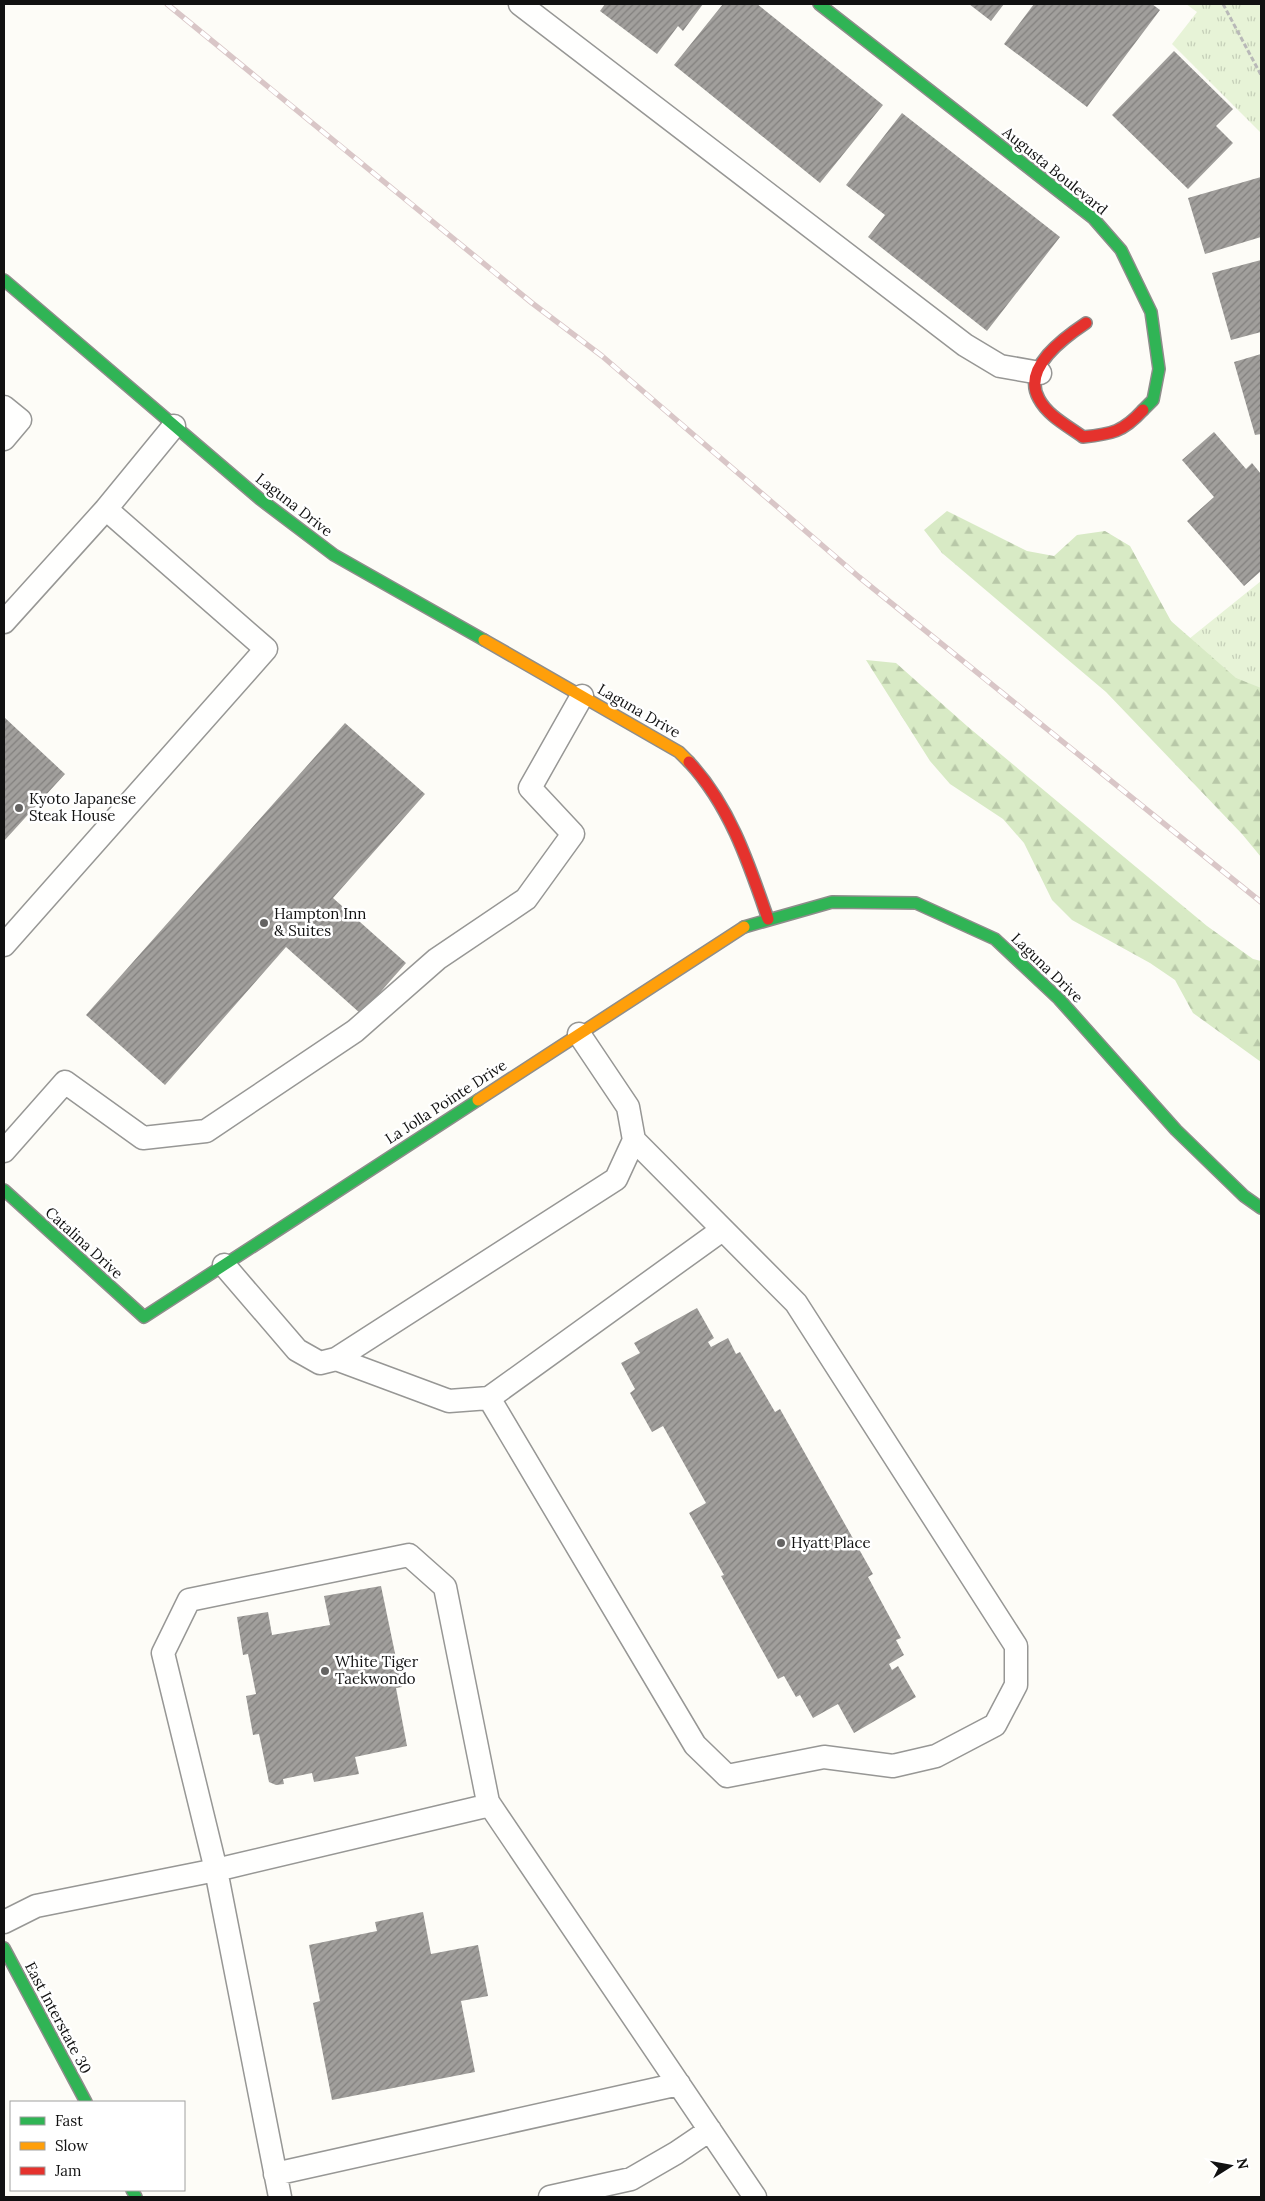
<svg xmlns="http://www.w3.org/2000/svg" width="1265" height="2201" font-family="Lora,serif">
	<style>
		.grass { fill: url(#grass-tufts) }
		.forest { fill: url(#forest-firs) }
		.building { fill: url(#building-hatch) }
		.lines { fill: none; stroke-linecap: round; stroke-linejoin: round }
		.lane-casing { stroke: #979795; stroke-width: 25 }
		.fast-casing { stroke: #8e8d8b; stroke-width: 14 }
		.slow-casing { stroke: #8e8d8b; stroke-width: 14 }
		.jam-casing { stroke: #8e8d8b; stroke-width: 14 }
		.path { stroke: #b9b9b8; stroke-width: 3; stroke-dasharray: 5 2.5; stroke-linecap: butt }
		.lane { stroke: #fffffe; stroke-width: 22 }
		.fast { stroke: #30b455; stroke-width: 11 }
		.slow { stroke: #ff9f0a; stroke-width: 11 }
		.jam { stroke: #e5322d; stroke-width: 11 }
		.rail-casing { stroke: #d9c6c7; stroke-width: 5.5 }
		.rail { stroke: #fff; stroke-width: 4; stroke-dasharray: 11; stroke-linecap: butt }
		.poi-dot { fill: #646362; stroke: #fff; stroke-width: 2 }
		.labels { text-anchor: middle; stroke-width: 5; stroke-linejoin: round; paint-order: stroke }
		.street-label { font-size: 15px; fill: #111; stroke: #fff }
		.poi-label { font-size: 15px; fill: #111; stroke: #fff; text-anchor: start }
	</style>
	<defs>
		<pattern id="grass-tufts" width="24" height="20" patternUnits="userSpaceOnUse" patternTransform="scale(1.25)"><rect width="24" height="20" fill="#e7f3d7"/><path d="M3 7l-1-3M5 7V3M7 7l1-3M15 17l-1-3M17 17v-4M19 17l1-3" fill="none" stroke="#c5cfb8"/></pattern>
		<pattern id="forest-firs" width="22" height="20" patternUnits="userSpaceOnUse" patternTransform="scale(1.25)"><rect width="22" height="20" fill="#d8eac5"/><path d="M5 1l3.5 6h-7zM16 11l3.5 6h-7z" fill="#b8c8a8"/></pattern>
		<pattern id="building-hatch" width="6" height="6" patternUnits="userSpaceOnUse" patternTransform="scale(1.25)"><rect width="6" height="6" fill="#a19f9c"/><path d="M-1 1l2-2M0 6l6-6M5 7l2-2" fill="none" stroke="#82807e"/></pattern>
	</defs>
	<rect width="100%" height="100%" fill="#fdfcf7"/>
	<path class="grass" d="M1186,4H1261V133L1172,44L1197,12Z
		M1261,581V749L1179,647Z"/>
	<path class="forest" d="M947,511L1027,551L1054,556L1077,535L1105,531L1130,546L1171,621L1236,678L1261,688V857L1242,834L1106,692L942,553L924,530Z
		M866,660L896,663L967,726L1136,867L1207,926L1253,959L1261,961V1062L1193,1013L1175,980L1150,963L1072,920L1052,900L1024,843L1003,819L950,784L930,761Z"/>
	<path class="building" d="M605,4H703L683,31L678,26L657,54L600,11Z
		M723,4H757L883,105L820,183L674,65Z
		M969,4H1004L991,21Z
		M1034,4H1152L1160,10L1087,107L1004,44Z
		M1174,51L1233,109L1216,126L1233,143L1188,189L1112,115Z
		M902,113L1060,237L987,331L868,237L885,215L846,185Z
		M1261,177V237L1205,254L1188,198Z
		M1261,260V332L1231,340L1212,273Z
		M1261,354V434L1255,435L1234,362Z
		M1214,432L1246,469L1252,463L1261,474V571L1244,586L1187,521L1214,497L1182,460Z
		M4,717L65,774L4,841Z
		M345,723L425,794L333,898L406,963L361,1014L286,947L165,1085L86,1015Z
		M697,1308L714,1338L708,1342L711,1347L728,1338L736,1354L740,1352L775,1412L780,1409L873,1574L868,1577L901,1638L896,1640L904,1655L889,1664L892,1670L898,1666L916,1697L854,1733L838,1704L813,1718L800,1695L796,1697L784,1676L778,1679L721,1576L724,1575L689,1513L706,1503L663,1426L652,1432L630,1393L635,1389L621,1363L640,1353L634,1343Z
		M381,1586L402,1687L396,1688L407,1746L355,1757L359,1774L314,1782L312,1773L283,1779L284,1784L276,1785L269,1782L259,1734L253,1735L246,1696L256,1694L248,1654L243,1655L237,1617L268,1612L272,1635L330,1625L324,1596Z
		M423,1912L431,1954L478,1945L488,1996L461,2001L475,2072L332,2100L313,2003L320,2001L309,1945L377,1931L375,1922Z"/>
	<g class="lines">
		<defs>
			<path id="lane" d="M520,4L965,345L1000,366L1040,373
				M4,407L20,420L4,439
				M4,622L106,509
				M4,945L266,649L106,509L174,426
				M4,1151L65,1082L143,1138L206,1131L355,1031L437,959L526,899L573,834L530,788L582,696
				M224,1265L297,1350L320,1363L336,1359L616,1179L634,1140L628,1107L579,1034
				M336,1359L449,1401L489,1398L695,1745L727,1776L824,1757L893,1766L936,1756L995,1725L1016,1685V1646L796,1303L634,1140
				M489,1398L722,1230
				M4,1922L36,1906L216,1870L163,1653L189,1600L409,1555L445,1587L488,1802L755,2197
				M275,2174L679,2084
				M280,2197L216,1870L490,1805
				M550,2197L631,2179L676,2153L710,2130"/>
			<path id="fast" d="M819,4L1093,218L1121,250L1151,312L1159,369L1153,400L1143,410
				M4,280L260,499L334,555L484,640
				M744,927L832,902L916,903L995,939L1059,999L1176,1130L1244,1196L1261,1208
				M4,1190L144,1317L478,1100
				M4,1948L86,2102
				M132,2190L136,2197"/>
			<path id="slow" d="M484,640L679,752L689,762
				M478,1100L744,927"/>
			<path id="jam" d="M1086,323C1065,337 1021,368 1039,399C1048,416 1068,426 1083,437C1112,434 1123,432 1143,410
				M689,762C730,806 749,864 768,919"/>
		</defs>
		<use href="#lane" class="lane-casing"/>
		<use href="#fast" class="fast-casing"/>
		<use href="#slow" class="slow-casing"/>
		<use href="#jam" class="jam-casing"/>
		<path class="path" d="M1223,4L1261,75"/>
		<use href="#lane" class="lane"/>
		<use href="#fast" class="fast"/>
		<use href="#slow" class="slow"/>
		<use href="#jam" class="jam"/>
		<defs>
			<path id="rail" d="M167,4L532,303L602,356L859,577L1261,902"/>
		</defs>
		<use href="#rail" class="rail-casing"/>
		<use href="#rail" class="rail"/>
	</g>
	<g class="poi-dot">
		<circle cx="19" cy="808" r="5"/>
		<circle cx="264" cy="923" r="5"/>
		<circle cx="781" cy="1543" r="5"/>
		<circle cx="325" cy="1671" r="5"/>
	</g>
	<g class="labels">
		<g class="street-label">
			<text transform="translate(1055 171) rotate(39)" y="5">Augusta Boulevard</text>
			<text transform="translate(294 505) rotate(38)" y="5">Laguna Drive</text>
			<text transform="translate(639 711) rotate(30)" y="5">Laguna Drive</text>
			<text transform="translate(1047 968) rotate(44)" y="5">Laguna Drive</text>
			<text transform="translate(446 1102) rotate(-33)" y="5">La Jolla Pointe Drive</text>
			<text transform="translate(84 1243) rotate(42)" y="5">Catalina Drive</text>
			<text transform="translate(58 2018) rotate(62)" y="5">East Interstate 30</text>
		</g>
		<g class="poi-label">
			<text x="29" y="804">Kyoto Japanese<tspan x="29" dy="17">Steak House</tspan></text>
			<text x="274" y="919">Hampton Inn<tspan x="274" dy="17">&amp; Suites</tspan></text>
			<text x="791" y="1548">Hyatt Place</text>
			<text x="335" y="1667">White Tiger<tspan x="335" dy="17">Taekwondo</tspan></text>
		</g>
	</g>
	<rect width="1265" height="2201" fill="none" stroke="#111111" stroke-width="10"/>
	<rect x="10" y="2101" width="175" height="90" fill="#ffffff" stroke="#a0a0a0"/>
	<rect x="20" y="2117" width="25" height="8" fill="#30b455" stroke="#a0a0a0"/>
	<text x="55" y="2126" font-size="15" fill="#111111">Fast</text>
	<rect x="20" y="2142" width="25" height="8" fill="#ff9f0a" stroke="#a0a0a0"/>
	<text x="55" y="2151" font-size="15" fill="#111111">Slow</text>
	<rect x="20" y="2167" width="25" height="8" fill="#e5322d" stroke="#a0a0a0"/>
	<text x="55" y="2176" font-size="15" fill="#111111">Jam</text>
	<g transform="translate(1230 2166) rotate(79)" stroke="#ffffff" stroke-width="4" paint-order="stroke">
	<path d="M0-4L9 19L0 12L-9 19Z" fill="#111111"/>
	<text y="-8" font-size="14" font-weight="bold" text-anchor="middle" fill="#111111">N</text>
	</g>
</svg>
